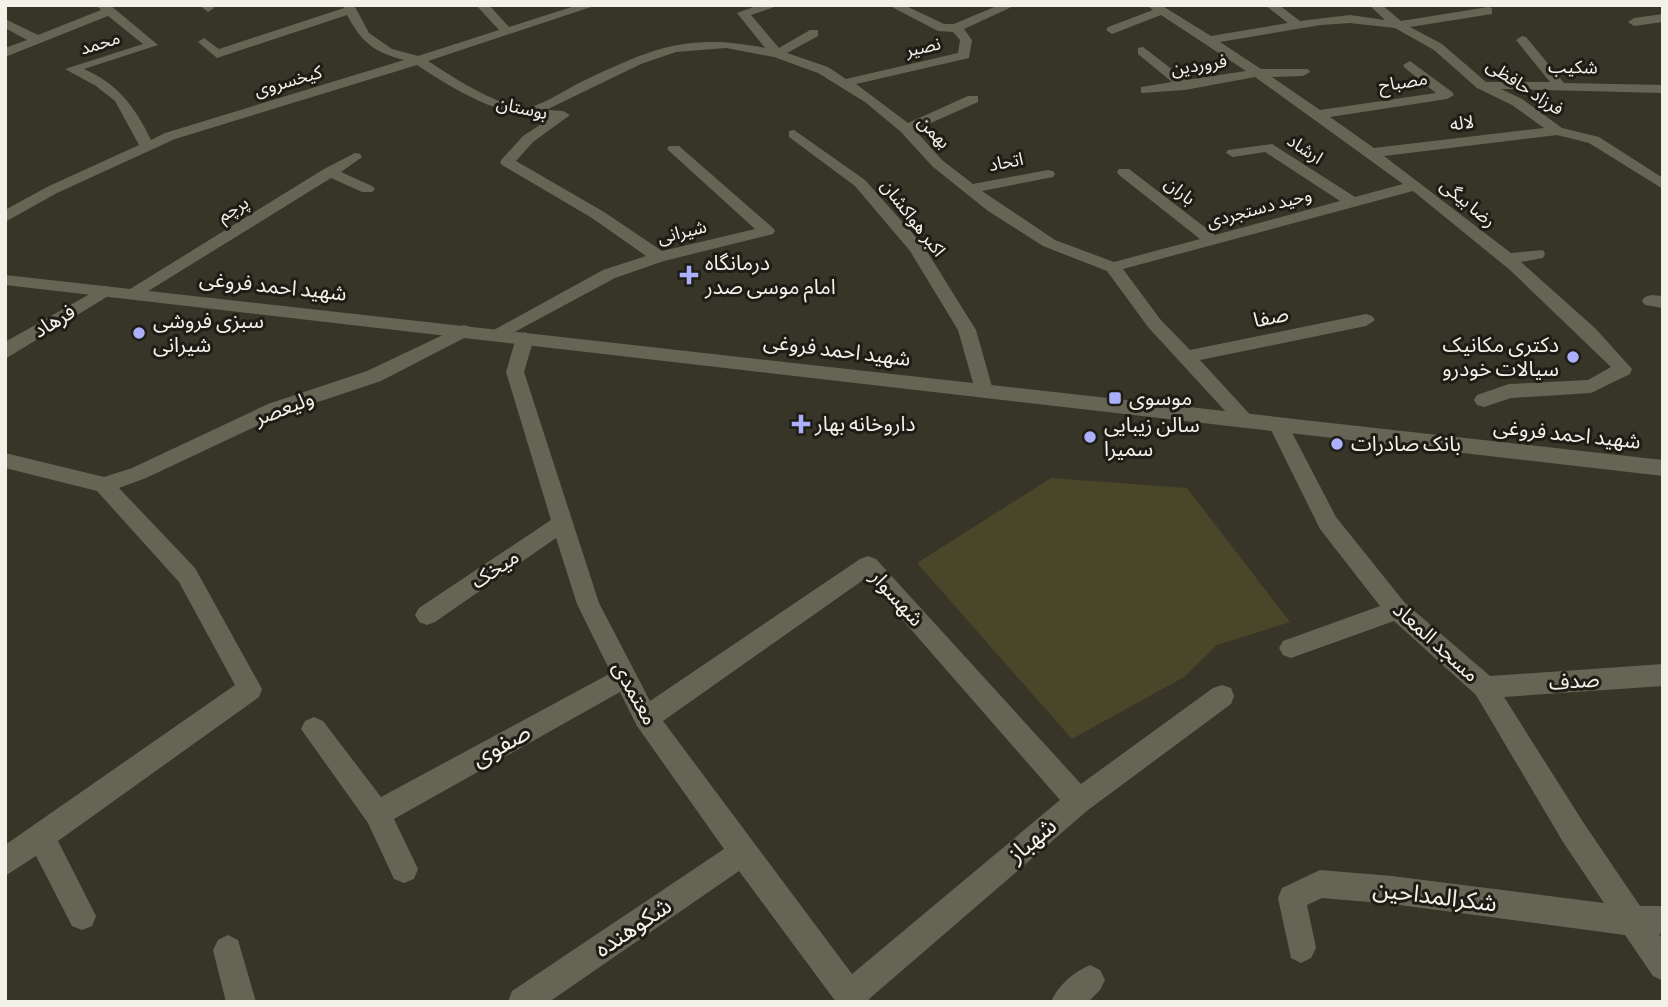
<svg xmlns="http://www.w3.org/2000/svg" width="1668" height="1007" font-family="'Crimson Pro','Noto Sans Arabic',serif">
	<style>
		.green { fill: #49462a }
		.lines { fill: none; stroke-linecap: round; stroke-linejoin: round }
		.street { fill: #666555; fill-rule: evenodd }
		.secondary { fill: #666555; fill-rule: evenodd }
		.poi-dot { fill: #acaffb; stroke: #1d1d16; stroke-width: 2.5 }
		.labels { text-anchor: middle; stroke-width: 6; stroke-linejoin: round; paint-order: stroke }
		.far-street-label { font-size: 18px; fill: #f3f2e9; stroke: #1d1d16 }
		.poi-label { font-size: 21px; fill: #f3f2e9; stroke: #1d1d16; text-anchor: start }
		.street-label { font-size: 21px; fill: #f3f2e9; stroke: #1d1d16 }
		.near-street-label { font-size: 24px; fill: #f3f2e9; stroke: #1d1d16 }
	</style>
	<rect width="100%" height="100%" fill="#373527"/>
	<path class="green" d="M1051,478L1187,488L1290,622L1217,645L1184,677L1072,739L917,563Z"/>
	<g class="lines">
		<path class="street" d="M96,5H110L158,45L84,69C118,84 135,107 151,140L165,133L404,60C374,52 362,43 347,15L217,58L198,42L204,38L219,49L344,8L342,5H354L369,33L392,49L418,56L499,30L476,5H489L509,27L578,5H597L428,61C451,76 502,110 529,107C540,106 566,90 577,84C649,50 684,32 765,48L737,13L759,5H780L751,15L779,48L810,30H818V36L787,53L828,67L846,79L958,53L960,40L953,32L938,31L888,5H904L944,24H954L999,5H1016L964,29L972,40L969,58L856,84L908,123L968,96H978V102L915,130L942,160L973,184L1048,170L1053,171L1055,174L1053,177L982,191L1055,240L1114,262L1200,239L1119,175L1117,172L1119,169H1129L1215,235L1340,201L1265,152L1233,157L1226,153L1228,150L1272,144L1355,197L1403,184L1255,77L1185,90L1141,93V87L1172,82L1138,54V48L1143,47L1186,80L1246,71L1161,15L1112,34L1106,30L1108,27L1153,10L1146,5H1161L1211,36L1288,23L1265,5H1279L1300,21L1350,15L1385,20L1369,5H1382L1401,21L1488,7L1492,8V14L1410,27L1442,44L1486,82H1550L1516,40L1522,36L1526,37L1564,83L1663,85V93L1501,89L1522,99L1562,128L1599,137L1663,178V189L1589,143L1557,135L1384,156L1511,253L1543,250L1545,254L1543,258L1521,262L1596,329L1632,369L1630,374L1591,393L1511,398L1484,407L1477,405L1474,400L1477,395L1509,384L1588,380L1611,367L1510,270L1413,191L1123,269L1160,319L1190,350L1366,314L1372,316L1375,320L1366,326L1200,360L1255,420L1252,425H1238L1148,327L1107,271L1043,246L988,211L932,166L901,132L865,102L818,73L774,57L726,48L676,52L641,64L546,110L563,111L570,115L533,142L516,161L604,212L662,251L755,229L667,149L669,146H679L773,228L775,231L773,234L664,261L615,278L498,341L492,339L489,335L492,331L603,270L646,256L592,218L502,165L500,162L502,159L523,136L549,119C499,116 457,92 417,65L175,139L57,193L5,222V210L47,187L139,145L115,101L96,86L65,69L143,44L108,16L5,57V48L27,40L5,28V19L38,35L101,10ZM1350,23L1395,28L1434,50L1477,88L1512,105L1544,128L1374,148L1330,117L1447,99L1454,95L1452,92L1410,61L1403,65L1405,68L1436,93L1320,110L1272,77L1303,76L1310,72L1308,69H1261L1220,42L1321,25Z
			M199,5H212L214,8L208,12Z
			M1663,14V22L1634,26L1628,22L1634,18Z
			M794,130L865,180L923,245L976,330L993,390L991,395H977L975,390L958,330L910,251L855,186L789,137V131Z
			M355,153L360,154L362,157L341,172L372,186L375,189L372,192H362L331,178L137,298H125L122,294L324,169Z
			M104,286L110,287L113,291L110,295L5,359V342Z
			M1651,295L1663,296V308L1645,305L1642,301L1645,297Z
			M464,325L470,327L473,331L470,335L381,381L282,414L146,478L119,488L195,568L262,689L259,697L58,841L96,916L92,926L82,930L72,926L36,856L5,876V845L235,685L179,582L97,491L5,468V453L104,477L132,468L268,404L367,371Z
			M525,332L534,338L524,372L599,603L650,701L860,559L868,556L876,559L1081,784L1213,688L1222,685L1231,688L1234,696L1231,704L1088,810L869,999L870,1002H836L739,871L549,1002H508L512,991L724,849L637,726L620,692L394,819L418,869L414,879L404,883L394,879L368,823L301,729L305,721L314,717L323,721L381,797L611,673L577,604L556,538L435,622L427,625L419,622L415,615L419,608L551,520L506,372L516,338ZM866,578L1060,800L852,974L663,721Z
			M1278,417L1285,419L1336,517L1405,603L1490,676L1663,664V686L1504,697L1583,822L1640,906H1663V934H1659L1663,940V981L1653,976L1625,935L1392,904L1322,898L1307,905L1316,948L1311,958L1301,963L1291,958L1278,898L1282,888L1320,870L1392,876L1604,903L1563,842L1476,695L1394,621L1291,658L1283,655L1279,648L1283,641L1380,606L1320,529L1268,424L1271,419Z
			M228,935L238,940L256,1002H226L213,950L218,940Z
			M1090,965L1100,970L1105,980L1100,990L1088,1002H1051C1058,985 1074,972 1090,965Z"/>
		<path class="secondary" d="M5,275L1663,460V476L5,285Z"/>
	</g>
	<g class="poi-dot">
		<path d="M685.5 264.5h7v7h7v7h-7v7h-7v-7h-7v-7h7z"/>
		<circle cx="139" cy="333" r="7"/>
		<circle cx="1573" cy="357" r="7"/>
		<rect x="1108" y="391" width="14" height="14" rx="3.5"/>
		<path d="M797.5 413.5h7v7h7v7h-7v7h-7v-7h-7v-7h7z"/>
		<circle cx="1090" cy="437" r="7"/>
		<circle cx="1337" cy="444" r="7"/>
	</g>
	<g class="labels">
		<g class="far-street-label">
			<text transform="translate(100 43) rotate(-17)" y="6">محمد</text>
			<text transform="translate(923 47) rotate(-13)" y="6">نصیر</text>
			<text transform="translate(1199 65) rotate(-9)" y="6">فروردین</text>
			<text transform="translate(1573 67) rotate(1)" y="6">شکیب</text>
			<text transform="translate(288 81) rotate(-16)" y="6">کیخسروی</text>
			<text transform="translate(1403 82) rotate(-9)" y="6">مصباح</text>
			<text transform="translate(1525 87) rotate(33)" y="6">فرزاد حافظی</text>
			<text transform="translate(522 108) rotate(12)" y="6">بوستان</text>
			<text transform="translate(1462 123) rotate(-7)" y="6">لاله</text>
			<text transform="translate(934 132) rotate(46)" y="6">بهمن</text>
			<text transform="translate(1305 149) rotate(33)" y="6">ارشاد</text>
			<text transform="translate(1006 162) rotate(-11)" y="6">اتحاد</text>
			<text transform="translate(1180 191) rotate(38)" y="6">باران</text>
			<text transform="translate(1468 203) rotate(39)" y="6">رضا بیگی</text>
			<text transform="translate(1259 208) rotate(-15)" y="6">وحید دستجردی</text>
			<text transform="translate(233 209) rotate(-31)" y="6">پرچم</text>
			<text transform="translate(913 218) rotate(52)" y="6">اکبر هواکشان</text>
			<text transform="translate(682 232) rotate(-14)" y="6">شیرانی</text>
		</g>
		<g class="poi-label">
			<text x="705" y="270">درمانگاه<tspan x="705" dy="24">امام موسی صدر</tspan></text>
			<text x="153" y="328">سبزی فروشی<tspan x="153" dy="24">شیرانی</tspan></text>
			<text x="1559" y="352" text-anchor="end">دکتری مکانیک<tspan x="1559" dy="24">سیالات خودرو</tspan></text>
			<text x="1129" y="405">موسوی</text>
			<text x="815" y="431">داروخانه بهار</text>
			<text x="1104" y="432">سالن زیبایی<tspan x="1104" dy="24">سمیرا</tspan></text>
			<text x="1351" y="451">بانک صادرات</text>
		</g>
		<g class="street-label">
			<text transform="translate(273 286) rotate(6)" y="7">شهید احمد فروغی</text>
			<text transform="translate(1271 317) rotate(-12)" y="7">صفا</text>
			<text transform="translate(54 321) rotate(-31)" y="7">فرهاد</text>
			<text transform="translate(837 350) rotate(7)" y="7">شهید احمد فروغی</text>
			<text transform="translate(284 408) rotate(-21)" y="7">ولیعصر</text>
			<text transform="translate(1567 434) rotate(6)" y="7">شهید احمد فروغی</text>
			<text transform="translate(495 569) rotate(-34)" y="7">میخک</text>
			<text transform="translate(897 598) rotate(48)" y="7">شهسوار</text>
			<text transform="translate(1436 642) rotate(42)" y="7">مسجد المعاد</text>
			<text transform="translate(1574 681) rotate(-4)" y="7">صدف</text>
			<text transform="translate(635 693) rotate(61)" y="7">معتمدی</text>
		</g>
		<g class="near-street-label">
			<text transform="translate(501 745) rotate(-29)" y="8">صفوی</text>
			<text transform="translate(1032 840) rotate(-40)" y="8">شهباز</text>
			<text transform="translate(1435 896) rotate(7)" y="8">شکرالمداحین</text>
			<text transform="translate(633 927) rotate(-34)" y="8">شکوهنده</text>
		</g>
	</g>
	<rect width="1668" height="1007" fill="none" stroke="#f3f2e9" stroke-width="14"/>
</svg>
